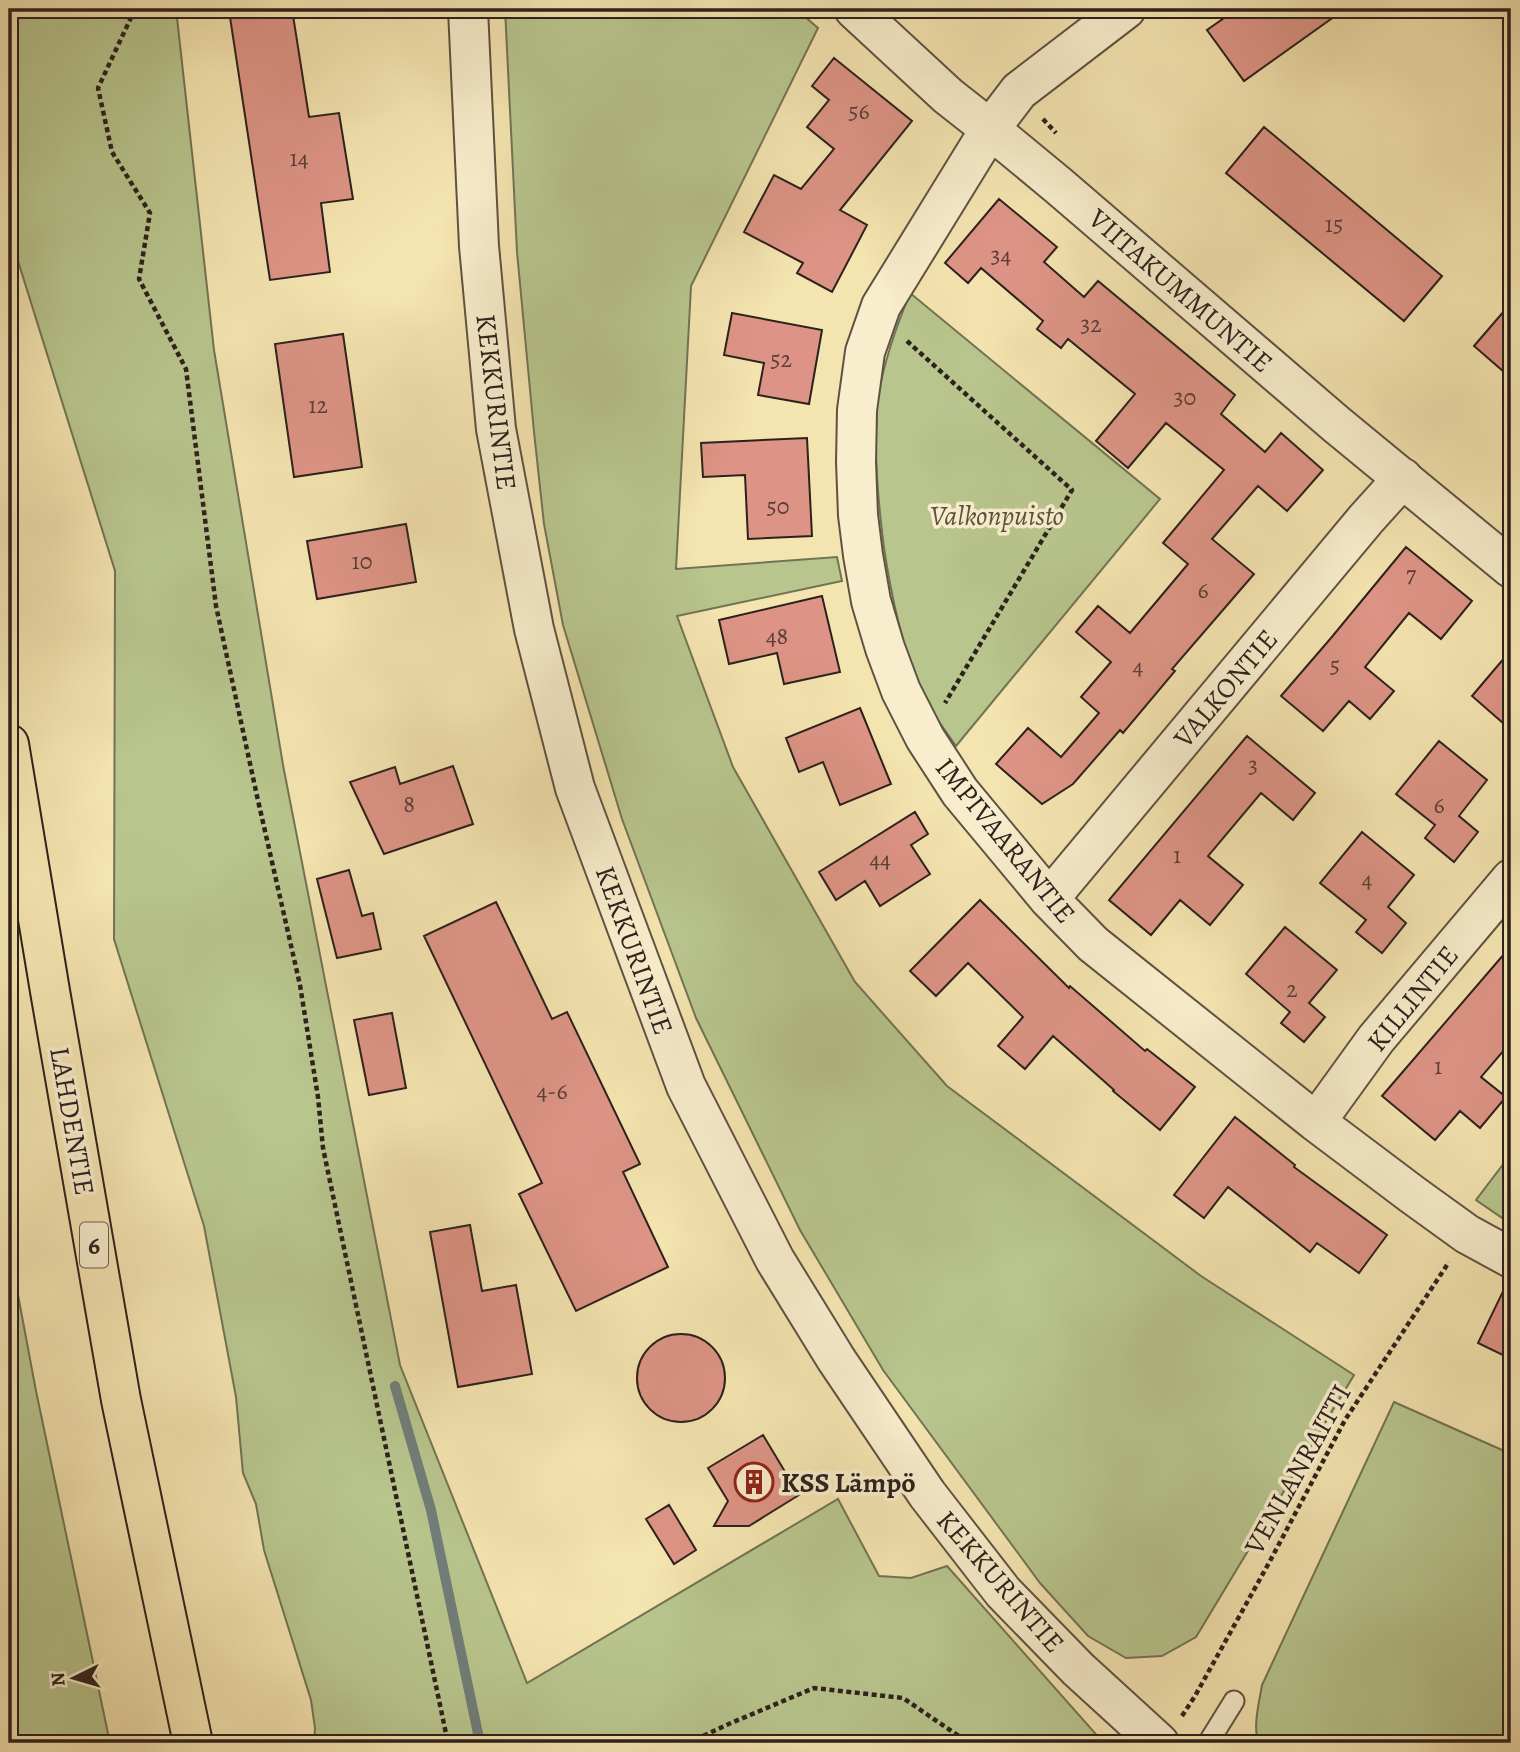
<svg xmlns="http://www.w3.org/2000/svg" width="1520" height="1752" font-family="Alegreya,serif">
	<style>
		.green { fill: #b8c58d; stroke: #727355; stroke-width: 2 }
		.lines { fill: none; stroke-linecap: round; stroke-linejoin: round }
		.stream { stroke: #717e78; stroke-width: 10 }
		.building { fill: #dd9486; stroke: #2d211d; stroke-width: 2 }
		.service-casing { stroke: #5f5242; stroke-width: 23 }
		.minor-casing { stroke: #5f5242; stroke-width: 42 }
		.tertiary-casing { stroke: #5f5242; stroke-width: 42 }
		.trunk-casing { stroke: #2d211d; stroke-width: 42 }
		.path { stroke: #2d211d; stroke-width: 4.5; stroke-dasharray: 5 3.5; stroke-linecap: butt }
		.service { stroke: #f8edcc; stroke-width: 19 }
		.minor { stroke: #f8edcc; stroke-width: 38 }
		.tertiary { stroke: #f8edcc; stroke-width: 38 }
		.trunk { stroke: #f4e4b0; stroke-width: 38 }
		.labels { text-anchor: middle; stroke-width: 7; stroke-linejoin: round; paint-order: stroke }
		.number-label { font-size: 24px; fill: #593e37 }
		.shield { fill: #f8edcc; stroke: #6a5e52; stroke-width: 2 }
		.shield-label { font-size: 26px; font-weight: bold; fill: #2d211d }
		.street-label { font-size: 28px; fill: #2d211d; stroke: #f8edcc }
		.park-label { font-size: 28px; font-style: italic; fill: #57523f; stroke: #f8edcc }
		.poi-label { font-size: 28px; font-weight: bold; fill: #2d211d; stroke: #f8edcc; text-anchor: start }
	</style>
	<rect width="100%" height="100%" fill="#f4e4b0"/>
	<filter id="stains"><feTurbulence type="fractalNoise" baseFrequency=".00286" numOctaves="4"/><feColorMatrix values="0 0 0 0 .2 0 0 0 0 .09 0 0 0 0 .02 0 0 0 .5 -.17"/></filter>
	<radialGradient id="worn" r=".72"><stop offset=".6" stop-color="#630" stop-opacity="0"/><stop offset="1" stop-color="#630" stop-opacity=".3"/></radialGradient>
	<path class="green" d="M9,9H176L214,350L283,765L400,1365L527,1683L838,1499L879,1576L911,1578L947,1566L1102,1741L1103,1743H314L315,1728L311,1700L264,1550L256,1504L243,1473L236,1397L204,1226L114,939L115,571L18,261L9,178Z
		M505,9H796L818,28L691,286L676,569L837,557L842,581L677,616L733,767L855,982L947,1086L1201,1276L1354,1375L1196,1637L1162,1656L1126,1658L1088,1636L1040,1583L883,1370L800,1230L696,1018L622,819L563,625L544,524L534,432L517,252Z
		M910,293L1160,499L956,746C942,726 927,706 917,683C900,639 891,594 884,548C879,509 875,471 876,432C877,423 876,414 877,405C882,366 896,328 910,293Z
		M1511,1154V1224L1476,1200Z
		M9,1247L36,1391L110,1743H9Z
		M1394,1402L1511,1454V1743H1258C1253,1724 1259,1704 1262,1685Z"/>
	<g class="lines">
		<path class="stream" d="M395,1386L431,1510L480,1743"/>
	</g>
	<path class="building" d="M285,9H292L309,117L339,113L353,199L321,203L330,272L270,280L230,17Z
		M1237,9H1345L1244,81L1207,30Z
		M834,58L912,121L840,210L867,225L832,292L797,273L803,263L744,232L774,175L801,189L834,149L807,127L829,100L812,86Z
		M1264,127L1442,276L1404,321L1226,173Z
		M999,199L1057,247L1044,262L1084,297L1098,281L1235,395L1221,414L1265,452L1281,433L1323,470L1287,511L1258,486L1212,539L1254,574L1172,669L1175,671L1123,733L1120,730L1073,784L1042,804L996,764L1028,728L1061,757L1099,713L1081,697L1111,662L1076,632L1098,606L1130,633L1188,564L1163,543L1224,470L1166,423L1128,468L1096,441L1135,394L1068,339L1061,348L1037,329L1043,321L981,268L968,283L945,263Z
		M1511,303V378L1474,346Z
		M732,313L822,330L809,404L758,395L764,363L724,355Z
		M343,334L362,467L294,477L275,344Z
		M807,438L812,536L748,539L745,475L703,477L701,443Z
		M406,524L416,582L317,599L307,541Z
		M1406,547L1472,601L1441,639L1409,613L1365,667L1394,691L1370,719L1349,701L1323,731L1281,696L1331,638Z
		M822,596L840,672L784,684L777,653L729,664L719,620Z
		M1511,650V730L1472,696Z
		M860,708L891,784L840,805L823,762L799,772L786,738Z
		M1247,736L1315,793L1293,820L1261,793L1208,856L1243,885L1210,925L1180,900L1151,935L1109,900Z
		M1439,741L1487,780L1459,816L1478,832L1454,862L1425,838L1435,825L1396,794Z
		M453,766L473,824L384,854L350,782L395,767L400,784Z
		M915,812L928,834L911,845L930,874L880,906L865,881L836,900L819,872Z
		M1362,832L1414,875L1388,907L1406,923L1382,953L1356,932L1366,920L1320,883Z
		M349,870L362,916L373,913L381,949L337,958L317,879Z
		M980,900L1069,988L1070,986L1145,1051L1147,1049L1195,1087L1160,1130L1113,1091L1114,1090L1053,1036L1025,1069L998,1046L1023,1017L968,963L936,996L910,971Z
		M496,902L552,1019L567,1012L640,1164L623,1172L668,1267L576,1311L519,1194L542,1183L424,936Z
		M1285,927L1337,970L1309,1003L1325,1017L1304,1042L1281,1023L1290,1012L1246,974Z
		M1511,946V1042L1481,1077L1506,1097L1480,1128L1460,1111L1435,1140L1382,1096Z
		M392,1013L406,1088L369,1095L354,1020Z
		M1235,1117L1295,1165L1294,1167L1387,1235L1359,1273L1317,1243L1310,1252L1228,1187L1204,1218L1174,1195Z
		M470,1225L482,1291L516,1285L532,1374L458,1387L430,1232Z
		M1509,1279L1511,1280V1359L1478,1343Z
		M637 1378a44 44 0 1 1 88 0a44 44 0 1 1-88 0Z
		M763,1435L799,1495L749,1526H714L728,1501L708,1468Z
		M669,1505L696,1550L674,1564L646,1519Z"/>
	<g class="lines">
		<defs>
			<path id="service" d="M1208,1743L1234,1701"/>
			<path id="minor" d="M468,9L479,246L496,429L534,629L575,788L686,1086L775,1260L836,1359L927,1494L1003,1592L1078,1669L1159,1743
				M854,9L948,96L990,129
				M1126,9L1019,91L990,129L881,306L865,352L857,410L856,462L858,515L863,555L871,601L885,648L901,691L925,738L960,792L1049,899L1093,944L1316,1122L1413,1195L1467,1234L1511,1258
				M1049,899L1366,519L1403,478
				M1316,1122L1376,1039L1511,879"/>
			<path id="tertiary" d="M990,129L1059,186L1336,424L1511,568"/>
			<path id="trunk" d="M9,744L50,991L121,1400L193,1743"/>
		</defs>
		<use href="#service" class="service-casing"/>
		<use href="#minor" class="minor-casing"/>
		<use href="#tertiary" class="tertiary-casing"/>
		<use href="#trunk" class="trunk-casing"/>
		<path class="path" d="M135,9L98,88L112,152L150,213L139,279L186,369L216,606L257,796L300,985L318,1097L323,1148L448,1743
			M811,9L819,16
			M1043,119L1056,133
			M907,341L1072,490L945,703
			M1182,1716L1195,1696L1270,1561L1345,1420L1449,1262
			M688,1743L731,1723L814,1688L903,1698L969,1743"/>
		<use href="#service" class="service"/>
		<use href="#minor" class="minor"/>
		<use href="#tertiary" class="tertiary"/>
		<use href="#trunk" class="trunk"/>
	</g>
	<defs>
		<symbol id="building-ring" viewBox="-11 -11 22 22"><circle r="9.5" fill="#f8edcc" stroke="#8f2418" stroke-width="1.5"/><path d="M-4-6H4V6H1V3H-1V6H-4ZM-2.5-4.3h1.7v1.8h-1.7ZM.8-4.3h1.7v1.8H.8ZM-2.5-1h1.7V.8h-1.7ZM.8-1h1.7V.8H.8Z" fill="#8f2418"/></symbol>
	</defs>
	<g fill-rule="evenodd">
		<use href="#building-ring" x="732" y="1460" width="44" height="44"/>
	</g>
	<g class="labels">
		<g class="number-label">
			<text x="859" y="119">56</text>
			<text x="299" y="166">14</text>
			<text x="1334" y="232">15</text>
			<text x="1001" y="263">34</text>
			<text x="1091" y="332">32</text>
			<text x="781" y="367">52</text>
			<text x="1185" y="405">30</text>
			<text x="318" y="413">12</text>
			<text x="778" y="514">50</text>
			<text x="362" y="569">10</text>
			<text x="1411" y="582">7</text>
			<text x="1203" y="598">6</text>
			<text x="777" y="644">48</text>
			<text x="1335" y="673">5</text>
			<text x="1138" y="674">4</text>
			<text x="1253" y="773">3</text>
			<text x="409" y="812">8</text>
			<text x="1439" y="813">6</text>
			<text x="1177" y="863">1</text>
			<text x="880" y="867">44</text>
			<text x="1367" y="887">4</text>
			<text x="1292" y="997">2</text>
			<text x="1438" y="1074">1</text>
			<text x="552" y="1099">4-6</text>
		</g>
		<rect class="shield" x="80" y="1222.5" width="28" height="45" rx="5"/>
		<g class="shield-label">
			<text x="94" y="1254">6</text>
		</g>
		<g class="street-label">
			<text transform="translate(1181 290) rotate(41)" y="10">VIITAKUMMUNTIE</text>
			<text transform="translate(497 402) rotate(83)" y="10">KEKKURINTIE</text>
			<text transform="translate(1225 688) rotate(-50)" y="10">VALKONTIE</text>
			<text transform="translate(1006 840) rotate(51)" y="10">IMPIVAARANTIE</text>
			<text transform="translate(635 950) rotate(70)" y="10">KEKKURINTIE</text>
			<text transform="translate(1412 998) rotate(-51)" y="10">KILLINTIE</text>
			<text transform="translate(73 1121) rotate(80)" y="10">LAHDENTIE</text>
			<text transform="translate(1297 1469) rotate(-61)" y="10">VENLANRAITTI</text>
			<text transform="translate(1001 1581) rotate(49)" y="10">KEKKURINTIE</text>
		</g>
		<g class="park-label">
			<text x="997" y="525">Valkonpuisto</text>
		</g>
		<g class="poi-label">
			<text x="781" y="1492">KSS Lämpö</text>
		</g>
	</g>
	<rect width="1520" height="1752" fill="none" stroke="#f4e4b0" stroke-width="35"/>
	<rect x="10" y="10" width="1499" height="1731" fill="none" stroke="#2d211d" stroke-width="3.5"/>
	<rect x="18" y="18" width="1485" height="1717" fill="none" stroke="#2d211d" stroke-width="2"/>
	<g transform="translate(74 1678) rotate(265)" stroke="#f8edcc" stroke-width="5" paint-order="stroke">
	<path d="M0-5L12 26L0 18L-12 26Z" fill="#2d211d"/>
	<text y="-10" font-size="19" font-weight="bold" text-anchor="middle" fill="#2d211d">N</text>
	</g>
	<rect width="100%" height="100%" filter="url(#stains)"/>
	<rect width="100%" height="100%" fill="url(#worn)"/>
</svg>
